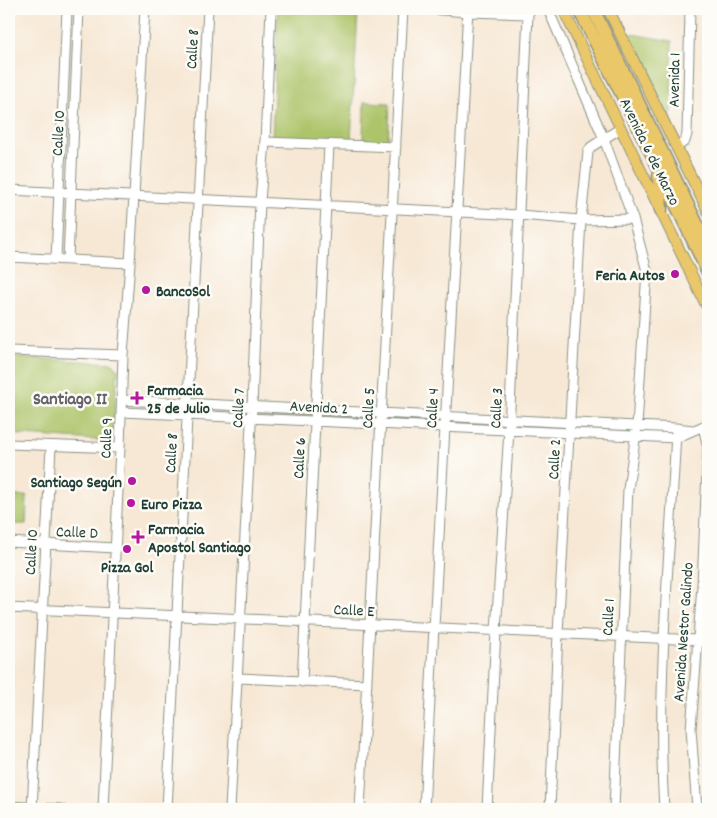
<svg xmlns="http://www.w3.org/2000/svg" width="717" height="818" font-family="Dekko,sans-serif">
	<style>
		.green { fill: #adc46a; stroke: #66804f }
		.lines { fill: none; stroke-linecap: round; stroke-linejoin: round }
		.minor-casing { stroke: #8b9284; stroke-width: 11 }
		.major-casing { stroke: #8b9284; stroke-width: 12 }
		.highway-casing { stroke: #8b9284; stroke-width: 15 }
		.minor { stroke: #fff; stroke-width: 9 }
		.major { stroke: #eac769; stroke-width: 10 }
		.highway { stroke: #eac769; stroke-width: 12 }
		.poi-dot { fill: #b5179e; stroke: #fdfcf7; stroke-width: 2 }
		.labels { text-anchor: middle; stroke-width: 5; stroke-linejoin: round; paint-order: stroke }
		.street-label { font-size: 16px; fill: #1f3d34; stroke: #fdfcf7 }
		.poi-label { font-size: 16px; font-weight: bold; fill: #1f3d34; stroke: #fdfcf7; text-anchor: start }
		.neighbourhood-label { font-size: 18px; font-weight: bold; fill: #65616b; stroke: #fdfcf7 }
	</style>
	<rect width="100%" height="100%" fill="#fdfcf7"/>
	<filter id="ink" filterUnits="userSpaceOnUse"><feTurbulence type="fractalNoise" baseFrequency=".02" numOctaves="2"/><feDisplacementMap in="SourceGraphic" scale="10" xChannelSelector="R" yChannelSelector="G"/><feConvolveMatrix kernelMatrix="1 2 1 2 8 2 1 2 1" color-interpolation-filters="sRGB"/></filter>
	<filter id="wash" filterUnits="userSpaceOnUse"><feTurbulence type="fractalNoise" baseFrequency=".0096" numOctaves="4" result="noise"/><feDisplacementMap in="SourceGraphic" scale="20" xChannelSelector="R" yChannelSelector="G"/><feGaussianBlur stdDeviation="1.12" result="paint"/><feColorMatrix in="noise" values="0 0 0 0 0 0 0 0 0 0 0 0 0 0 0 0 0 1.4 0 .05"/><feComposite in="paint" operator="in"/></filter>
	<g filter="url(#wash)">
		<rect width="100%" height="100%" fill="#f7e8d5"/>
		<path class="green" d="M278,9L358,11L351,140L272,137Z
			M626,33L672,41L671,123Z
			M364,102L390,103L388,142L363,141Z
			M9,357L113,363L118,369L112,437L110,441L9,434Z
			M9,496H27L26,524H9Z"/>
	</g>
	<g filter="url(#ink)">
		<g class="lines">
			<defs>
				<path id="minor" d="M428,9L468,12L528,14
					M548,9L604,139L633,219L647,271L637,426L628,489L614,809
					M265,142L396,147
					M677,147L685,141L687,134L690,9
					M9,190L519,215L581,220L633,219
					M9,257L130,263
					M56,259L67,9
					M68,260L79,9
					M9,351L123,355
					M122,400L676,428L693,430
					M122,412L676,438L708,424
					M9,444L120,448
					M9,542L115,548
					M9,608L698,640
					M238,678L367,684
					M302,682L329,145
					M9,806L61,809
					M32,809L51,446
					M103,809L120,448L123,355L130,263L145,9
					M167,809L208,9
					M230,809L252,407L260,201L265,142L271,9
					M360,809L403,9
					M424,809L468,9
					M487,809L496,631L509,430L528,14L531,9
					M550,809L558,634L581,220L588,152L591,147L621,128
					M664,809C656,684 670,558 676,432
					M697,809L691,729L702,586L708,448L703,426"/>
				<path id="major" d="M563,9L708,309
					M608,9L708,211"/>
				<path id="highway" d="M579,9L659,168L708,272
					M593,9L708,247
					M659,176L661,210"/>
			</defs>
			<use href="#minor" class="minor-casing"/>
			<use href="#major" class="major-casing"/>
			<use href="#highway" class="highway-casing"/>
			<use href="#minor" class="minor"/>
			<use href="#major" class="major"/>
			<use href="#highway" class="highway"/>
		</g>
	</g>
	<g class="poi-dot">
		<circle cx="675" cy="274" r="5"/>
		<circle cx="146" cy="290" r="5"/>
		<path d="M134.5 390.5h5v5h5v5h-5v5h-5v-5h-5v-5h5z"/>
		<circle cx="132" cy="481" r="5"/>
		<circle cx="131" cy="503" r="5"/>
		<path d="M135.5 529.5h5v5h5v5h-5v5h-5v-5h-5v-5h5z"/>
		<circle cx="127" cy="549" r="5"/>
	</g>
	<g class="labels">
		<g class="street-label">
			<text transform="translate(191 49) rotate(-87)" y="6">Calle 8</text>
			<text transform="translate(673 80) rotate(-89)" y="6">Avenida 1</text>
			<text transform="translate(57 133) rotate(-87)" y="6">Calle 10</text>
			<text transform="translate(651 151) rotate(64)" y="6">Avenida 6 de Marzo</text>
			<text transform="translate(319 406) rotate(3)" y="6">Avenida 2</text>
			<text transform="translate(237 408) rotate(-87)" y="6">Calle 7</text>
			<text transform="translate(367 408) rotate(-87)" y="6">Calle 5</text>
			<text transform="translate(431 408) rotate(-87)" y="6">Calle 4</text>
			<text transform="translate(495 408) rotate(-87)" y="6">Calle 3</text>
			<text transform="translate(105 438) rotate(-88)" y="6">Calle 9</text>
			<text transform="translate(170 453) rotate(-87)" y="6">Calle 8</text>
			<text transform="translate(298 458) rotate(-87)" y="6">Calle 6</text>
			<text transform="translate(553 459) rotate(-87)" y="6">Calle 2</text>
			<text transform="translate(77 531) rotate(2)" y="6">Calle D</text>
			<text transform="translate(30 552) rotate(-87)" y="6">Calle 10</text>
			<text transform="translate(354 609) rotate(3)" y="6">Calle E</text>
			<text transform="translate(607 617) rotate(-87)" y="6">Calle 1</text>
			<text transform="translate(682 632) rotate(-86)" y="6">Avenida Nestor Galindo</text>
		</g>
		<g class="poi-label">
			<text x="665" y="280" text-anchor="end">Feria Autos</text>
			<text x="156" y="296">BancoSol</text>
			<text x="147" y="395">Farmacia<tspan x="147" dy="18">25 de Julio</tspan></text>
			<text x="122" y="487" text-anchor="end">Santiago Según</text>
			<text x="141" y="509">Euro Pizza</text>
			<text x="148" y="534">Farmacia<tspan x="148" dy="18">Apostol Santiago</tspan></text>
			<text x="127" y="572" text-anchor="middle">Pizza Gol</text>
		</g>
		<g class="neighbourhood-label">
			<text x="70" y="404">Santiago II</text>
		</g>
	</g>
	<rect width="717" height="818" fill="none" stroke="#fdfcf7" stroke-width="30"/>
</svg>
